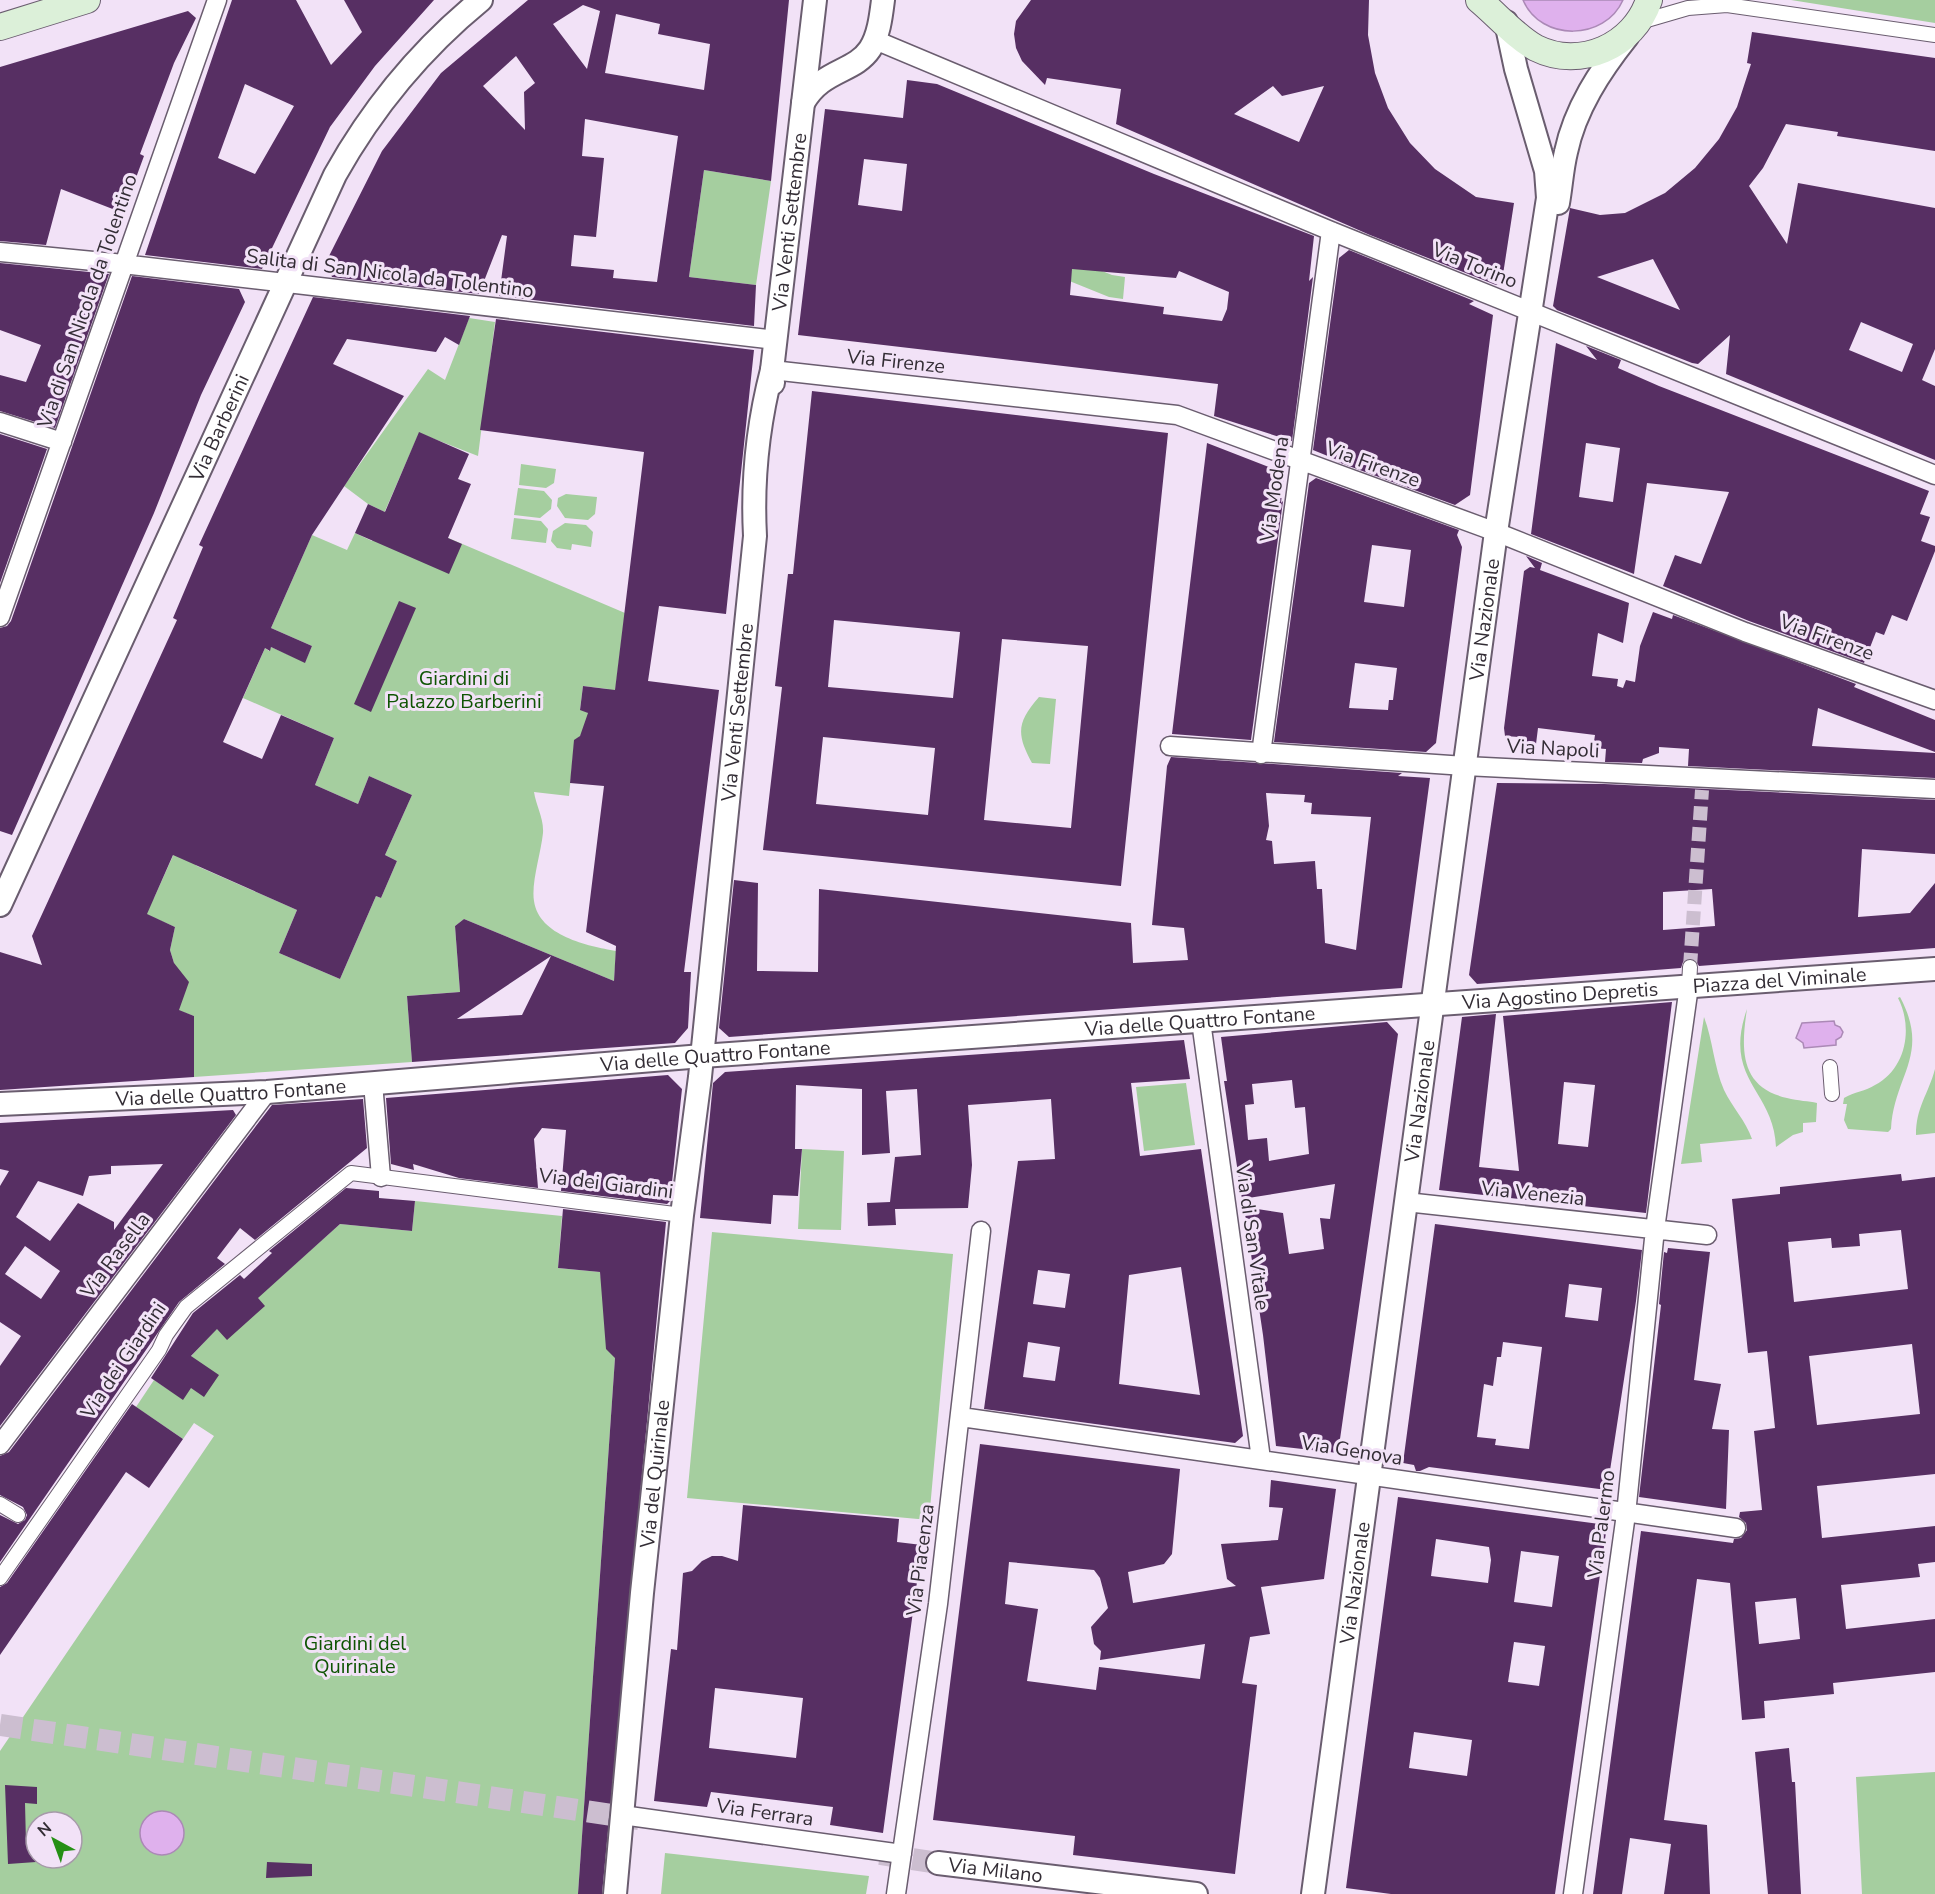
<svg xmlns="http://www.w3.org/2000/svg" width="1935" height="1894" font-family="'Nunito Sans',sans-serif">
	<style>
		.green { fill: #a5ce9f; fill-rule: evenodd }
		.water { fill: #dfb1ed; stroke: #ab89b6; stroke-width: 1.5 }
		.building { fill: #572f63; fill-rule: evenodd }
		.lines { fill: none; stroke-linecap: round; stroke-linejoin: round }
		.pedestrian-tunnel { stroke: #ccbed0; stroke-width: 14; stroke-dasharray: 14 7; stroke-linecap: butt }
		.tertiary-tunnel { stroke: #ccbed0; stroke-width: 22; stroke-dasharray: 22 11; stroke-linecap: butt }
		.pedestrian-casing { stroke: #6a5d6f; stroke-width: 16 }
		.minor-casing { stroke: #6a5d6f; stroke-width: 21 }
		.tertiary-casing { stroke: #6a5d6f; stroke-width: 26 }
		.secondary-casing { stroke: #6a5d6f; stroke-width: 28 }
		.pedestrian { stroke: #fff; stroke-width: 14 }
		.minor { stroke: #fff; stroke-width: 18 }
		.tertiary { stroke: #fff; stroke-width: 22 }
		.secondary { stroke: #dcf0d9; stroke-width: 26 }
		.labels { text-anchor: middle; stroke-width: 6; stroke-linejoin: round; paint-order: stroke }
		.street-label { font-size: 20px; fill: #332d35; stroke: #f2e2f7 }
		.park-label { font-size: 20px; fill: #0e5403; stroke: #f2e2f7 }
	</style>
	<rect width="100%" height="100%" fill="#f2e2f7"/>
	<path class="green" d="M1791,0H1935V23Z
		M704,170L771,181L756,285L689,277Z
		M1070,258L1112,275L1125,277L1123,299L1109,297L1062,278Z
		M469,318L495,322L478,456L419,433L385,511L625,613L612,717L605,716L608,689L583,686L580,709L587,712L591,718L574,746L569,796L534,792C536,806 544,818 543,833C541,853 531,883 534,901C539,936 588,946 616,951L614,981L464,919L455,926L460,992L407,996L412,1062L194,1077V1016L163,1005L174,963L170,950L175,927L143,913L154,898L176,849L197,866L297,910L279,953L340,979L376,896L381,898L397,861L385,855L412,795L369,776L358,804L315,785L334,738L243,698L265,648L269,651L271,647L305,662L312,646L271,628L312,535L347,550L355,533L372,541L385,512L368,504L344,486L428,369L445,380Z
		M521,464L556,469L554,483L546,488L519,485Z
		M518,488L544,491L552,500L551,509L540,518L514,515Z
		M566,494L597,497L595,514L588,520L565,518L557,506L558,498Z
		M514,518L541,521L548,529L546,543L511,539Z
		M565,523L586,525L593,532L591,547L572,544L571,550L557,548L551,541L553,531Z
		M1039,697L1056,699L1050,764L1032,763C1016,734 1017,722 1039,697Z
		M1900,997C1931,1055 1894,1075 1891,1129L1888,1132L1848,1129L1844,1120L1847,1104H1843L1844,1098C1854,1092 1866,1091 1875,1085C1907,1068 1913,1027 1898,998Z
		M1747,1009C1741,1048 1739,1087 1787,1098C1798,1101 1809,1101 1817,1103L1816,1122L1803,1123V1132L1793,1135L1776,1147C1774,1090 1722,1080 1747,1009Z
		M1704,1017C1713,1041 1714,1067 1724,1090C1732,1107 1746,1121 1752,1139L1700,1144L1702,1162L1681,1164Z
		M1935,1069V1133L1916,1135C1916,1107 1928,1095 1935,1069Z
		M1186,1083L1195,1145L1144,1151L1136,1087Z
		M802,1149L844,1151L841,1230L798,1229Z
		M415,1201L562,1216L558,1268L600,1272L615,1358L578,1894H0V1751L214,1436L194,1423L183,1439L136,1407L154,1380L169,1390L193,1354L225,1320L266,1290L340,1224L412,1231ZM36,1822H72V1858H36Z
		M712,1232L953,1254L929,1520L687,1498Z
		M1935,1772V1894H1862L1856,1777Z
		M665,1853L869,1876L866,1894H661Z"/>
	<path class="water" d="M1523,0H1623C1605,41 1541,42 1523,0Z
		M1834,1021L1835,1025L1840,1027L1843,1032L1841,1037L1836,1040V1045L1804,1048L1803,1043L1796,1038L1802,1023Z
		M140 1833a22 22 0 1 1 44 0a22 22 0 1 1-44 0Z"/>
	<path class="building" d="M232,0H296L331,65L362,32L344,0H434L375,66L330,127L262,269L145,255ZM245,84L294,106L255,174L218,158Z
		M528,0H789L771,181L704,170L689,277L756,285L754,326L499,296L507,236L502,235L479,294L332,277L327,266L329,256L382,151L441,73ZM583,5L600,11L587,69L553,24ZM616,14L660,24L658,34L710,44L704,90L605,73ZM516,56L535,83L524,92L525,130L483,86ZM585,119L678,136L657,282L613,278L614,270L571,266L574,235L596,237L604,158L582,156Z
		M1031,0H1369L1368,35L1375,73L1388,108L1410,143L1435,169L1476,197L1514,203L1502,281L1496,285L1370,235L1116,124L1121,89L1047,78L1045,85L1022,61L1016,48L1014,34L1016,21ZM1273,86L1282,96L1324,86L1299,142L1234,114Z
		M188,11L196,18L174,63L140,154L144,156L123,213L61,189L46,245L0,241V67Z
		M1752,32L1935,58V151L1837,136L1838,132L1786,124L1763,168L1749,186L1787,244L1798,183L1935,208V349L1922,380L1935,386V460L1726,374L1730,335L1698,364L1692,363L1557,310L1553,306L1570,208L1600,215L1625,213L1665,193L1695,168L1719,139L1737,107L1751,64L1747,63ZM1653,259L1680,310L1597,277ZM1861,322L1913,344L1902,372L1849,350Z
		M907,80L937,84L1154,174L1314,236L1309,281L1313,277L1292,441L1214,416L1218,384L798,335L825,109L903,118ZM864,159L907,164L902,211L858,205ZM1072,269L1176,278L1179,271L1229,292L1227,309L1222,321L1163,314L1164,307L1070,295Z
		M1349,250L1474,301L1469,304L1493,315L1470,495L1455,505L1338,462L1340,461L1313,450L1339,258Z
		M0,263L109,274L55,428L0,411V375L26,382L41,345L0,330Z
		M132,276L239,289L245,302L201,395L154,513L12,835L0,831V628L7,626L11,621Z
		M313,297L470,316L459,345L445,337L436,352L347,339L333,364L404,396L312,535L271,628L312,646L305,663L271,647L270,651L265,648L223,742L262,759L281,715L334,738L315,785L358,804L369,776L412,795L385,855L397,861L381,898L376,896L340,979L279,953L297,910L173,855L147,914L175,927L170,950L174,963L189,982L179,1010L194,1016V1077L0,1090V952L42,965L32,936L177,620L173,618L203,547L199,545Z
		M496,319L754,350L726,614L659,606L648,681L719,690L684,972H691L688,1028L675,1043L412,1062L407,996L460,992L455,926L464,919L614,981L616,946L586,932L604,786L570,783L574,740L580,736L588,713L580,710L583,686L615,690L644,452L480,430ZM551,956L522,1015L457,1019Z
		M1556,343L1597,360L1586,346L1621,360L1618,368L1659,386L1929,491L1920,514L1930,517L1921,541L1935,546V551L1907,621L1892,615L1884,635L1876,632L1864,663L1749,621L1663,586L1675,555L1701,564L1729,492L1647,483L1634,574L1531,534ZM1586,443L1620,448L1613,502L1579,497Z
		M812,391L1168,433L1121,886L763,850L782,687L775,686L788,574H793ZM834,620L960,632L953,698L828,687ZM1002,639L1088,646L1071,828L984,820ZM823,737L935,748L928,815L816,804Z
		M419,432L469,454L458,479L471,484L448,538L462,544L449,574L355,533L368,504L385,512Z
		M0,434L47,449L0,583Z
		M1207,443L1284,473L1281,503L1283,501L1251,740L1172,734Z
		M1316,478L1459,530L1457,535L1462,547L1436,743L1426,752L1274,742L1309,483ZM1372,545L1411,550L1404,607L1364,602ZM1355,663L1397,668L1393,700H1389L1388,710L1349,708Z
		M1526,556L1542,563L1540,570L1629,603L1623,643L1598,633L1592,676L1618,679L1617,686L1623,688L1626,680L1635,682L1640,646L1653,612L1672,619L1673,615L1856,684L1854,687L1935,720V752L1818,708L1812,746L1935,753V778L1688,766L1689,749L1659,747V753L1643,759L1642,763L1605,762L1606,749L1593,748L1595,735L1538,728L1536,744L1518,743L1519,737L1505,736L1504,728L1524,571L1530,567L1535,568Z
		M399,601L416,608L371,712L354,704Z
		M1171,757L1402,773L1398,776L1430,778L1402,988L729,1037L719,1028L734,880L758,883L757,971L818,972L819,889L1131,923L1133,963L1188,960L1184,928L1152,925L1167,766ZM1266,793L1305,795L1304,802L1312,803L1311,814L1371,817L1356,950L1325,943L1322,889H1317L1315,861L1274,864L1272,841L1266,840L1269,826Z
		M1497,783L1604,784L1935,800V854L1862,849L1858,917L1910,913L1935,883V948L1699,966L1695,960L1690,958L1683,962L1681,968L1477,984L1469,975ZM1712,889L1715,926L1663,930V892Z
		M1672,1002L1646,1213L1439,1190L1462,1017L1496,1014L1479,1167L1519,1171L1503,1016ZM1564,1082L1595,1085L1588,1147L1558,1144Z
		M1387,1022L1398,1034L1338,1453L1276,1446L1263,1335L1244,1207L1283,1213L1289,1254L1324,1249L1320,1218L1330,1219L1335,1184L1242,1199L1224,1081H1227L1221,1037ZM1292,1080L1295,1108L1305,1107L1309,1154L1269,1161L1267,1138L1248,1140L1245,1105L1254,1104L1252,1084Z
		M1184,1040L1190,1079L1131,1083L1140,1156L1201,1149L1243,1436L1235,1443L984,1409L1018,1161L1055,1159L1051,1099L968,1105L972,1165L968,1208L895,1209L896,1225L868,1226L867,1203L890,1202L895,1157L921,1155L917,1089L886,1091L890,1153L862,1155V1089L796,1085L795,1149H802L798,1196L773,1195L771,1224L700,1218L713,1083L725,1072ZM1181,1267L1200,1395L1119,1384L1129,1275ZM1038,1270L1070,1274L1065,1308L1033,1304ZM1028,1342L1060,1347L1055,1381L1023,1377Z
		M668,1075L682,1089L670,1201L667,1204L561,1191L566,1130L542,1128L534,1139L538,1188L459,1178L413,1164L414,1170L391,1164L386,1098Z
		M363,1099L367,1148L255,1240L240,1228L217,1258L225,1264L179,1302L0,1562V1515L18,1524L25,1520L27,1515L23,1507L0,1495V1456L9,1452L246,1139L272,1105Z
		M233,1110L236,1115L0,1426V1366L21,1336L0,1322V1186L9,1171L0,1169V1123ZM163,1164L114,1230V1222L78,1203L50,1241L16,1217L38,1181L83,1196L89,1176L111,1174V1166ZM25,1246L60,1271L41,1299L5,1274Z
		M1901,1174L1902,1181L1935,1177V1474L1817,1486L1822,1538L1935,1526V1562L1918,1564L1920,1577L1841,1585L1846,1629L1935,1619V1672L1833,1683L1834,1694L1764,1701L1765,1718L1742,1720L1730,1583L1697,1579L1664,1820L1707,1825L1710,1894H1664L1671,1844L1630,1838L1622,1894H1593L1641,1531L1733,1543L1734,1539L1741,1538L1747,1530L1746,1523L1739,1517L1740,1512L1762,1510L1754,1431L1775,1428L1767,1351L1748,1353L1732,1199L1780,1194V1187ZM1901,1230L1908,1289L1794,1302L1788,1242L1831,1238L1832,1248L1860,1246L1859,1234ZM1912,1344L1920,1414L1817,1425L1809,1356ZM1796,1598L1800,1639L1759,1644L1755,1602Z
		M346,1188L379,1191V1198L415,1201L412,1231L340,1224L258,1298L265,1306L227,1340L217,1329L191,1356L219,1375L204,1397L191,1388L183,1400L151,1378L193,1313L240,1275L244,1279L272,1253L269,1251Z
		M563,1209L666,1222L602,1894H578L615,1358L606,1349L600,1272L558,1268Z
		M1435,1224L1642,1250L1636,1301L1607,1490L1429,1467L1420,1471H1416L1414,1465L1403,1463ZM1569,1284L1602,1288L1598,1321L1565,1317ZM1503,1342L1542,1347L1529,1449L1495,1445L1496,1439L1477,1437L1484,1384L1493,1386L1497,1357H1501Z
		M1668,1248L1710,1252L1694,1380L1721,1384L1712,1429L1729,1430L1726,1509L1639,1497L1661,1305L1659,1304L1664,1252L1667,1253Z
		M132,1404L183,1439L149,1488L126,1472L0,1655V1587L7,1583Z
		M980,1444L1180,1469L1172,1554L1164,1564L1128,1572L1133,1603L1236,1586L1227,1579L1221,1544L1278,1540L1283,1508L1269,1507L1271,1480L1336,1489L1324,1579L1261,1587L1270,1634L1250,1637L1242,1683L1257,1685L1235,1874L1073,1855L1075,1836L933,1820ZM1009,1562L1094,1570L1100,1578L1108,1608L1091,1627L1094,1644L1101,1651L1100,1660L1205,1644L1200,1679L1099,1667L1096,1690L1027,1681L1038,1609L1005,1604Z
		M1398,1497L1607,1525L1555,1894H1391L1346,1888ZM1436,1539L1489,1547L1491,1560L1488,1583L1431,1576ZM1521,1551L1559,1556L1552,1607L1514,1602ZM1514,1642L1545,1646L1539,1686L1508,1682ZM1414,1732L1472,1740L1467,1776L1409,1768Z
		M743,1505L899,1519L897,1542L922,1545L883,1833L830,1825L833,1807L711,1792L707,1807L654,1801L671,1649L677,1650L683,1573L692,1571L702,1561L712,1556H722L738,1561ZM715,1688L803,1698L796,1758L709,1748Z
		M1789,1748L1792,1782H1795L1801,1894H1768L1755,1752Z
		M5,1785L37,1787V1804L25,1803L26,1844L36,1843V1862L8,1864Z
		M267,1862L312,1864V1876L266,1878Z"/>
	<g class="lines">
		<path class="pedestrian-tunnel" d="M1690,967L1702,790"/>
		<path class="tertiary-tunnel" d="M0,1725L639,1819
			M880,1854L938,1863"/>
		<defs>
			<path id="pedestrian" d="M1640,22L1688,8L1727,5L1935,35
				M1689,986L1690,967
				M1830,1067L1832,1094
				M0,1504L18,1515
				M0,1578L159,1350L166,1335L186,1307L351,1173L682,1215"/>
			<path id="minor" d="M875,40L1331,231L1935,475
				M0,252L114,263L776,340
				M772,370L1177,415L1496,532L1745,632L1935,700
				M0,422L62,442
				M0,617L217,0
				M1170,746L1465,766L1935,789
				M1261,754L1331,231
				M1201,1021L1261,1459
				M373,1083L381,1177
				M1406,1202L1707,1235
				M961,1417L1736,1528
				M0,1445L267,1092
				M622,1815L902,1854
				M896,1894L938,1604L981,1231
				M1573,1894L1626,1514L1655,1229L1689,986"/>
			<g id="tertiary">
				<path d="M803,103C822,69 854,73 870,49C879,35 881,16 883,0"/>
				<path d="M1558,203C1561,186 1562,168 1566,152C1575,109 1600,71 1627,37"/>
				<path id="s1" d="M773,383L772,370L815,0"/>
				<path id="s2" d="M0,905L335,175C373,107 421,49 481,0"/>
				<path id="s3" d="M0,1104L267,1092L702,1056L1935,969"/>
				<path id="s4" d="M938,1863L1196,1894"/>
				<path id="s5" d="M615,1894L642,1593L682,1215L700,1077L755,536C752,480 758,424 772,370"/>
				<path id="s6" d="M1313,1894L1496,532L1548,198L1546,171L1516,69L1506,22"/>
			</g>
			<path id="secondary" d="M1479,0C1497,15 1516,37 1536,48C1580,70 1634,46 1649,0
				M0,27L87,0"/>
		</defs>
		<use href="#pedestrian" class="pedestrian-casing"/>
		<use href="#minor" class="minor-casing"/>
		<use href="#tertiary" class="tertiary-casing"/>
		<use href="#secondary" class="secondary-casing"/>
		<use href="#pedestrian" class="pedestrian"/>
		<use href="#minor" class="minor"/>
		<use href="#tertiary" class="tertiary"/>
		<use href="#secondary" class="secondary"/>
	</g>
	<g class="labels">
		<g class="street-label">
			<text dy="7" stroke="none"><textPath href="#s1" startOffset="162">Via Venti Settembre</textPath></text>
			<text transform="translate(1475 265) rotate(22)" y="7">Via Torino</text>
			<text transform="translate(390 273) rotate(7)" y="7">Salita di San Nicola da Tolentino</text>
			<text transform="translate(87 301) rotate(-71)" y="7">Via di San Nicola da Tolentino</text>
			<text transform="translate(896 361) rotate(6)" y="7">Via Firenze</text>
			<text dy="7" stroke="none"><textPath href="#s2" startOffset="525">Via Barberini</textPath></text>
			<text transform="translate(1373 464) rotate(20)" y="7">Via Firenze</text>
			<text transform="translate(1274 489) rotate(-82)" y="7">Via Modena</text>
			<text dy="7" stroke="none"><textPath href="#s6" startOffset="1286">Via Nazionale</textPath></text>
			<text transform="translate(1827 637) rotate(20)" y="7">Via Firenze</text>
			<text dy="7" stroke="none"><textPath href="#s5" startOffset="1188">Via Venti Settembre</textPath></text>
			<text transform="translate(1553 748) rotate(3)" y="7">Via Napoli</text>
			<text dy="7" stroke="none"><textPath href="#s3" startOffset="1784">Piazza del Viminale</textPath></text>
			<text dy="7" stroke="none"><textPath href="#s3" startOffset="1564">Via Agostino Depretis</textPath></text>
			<text dy="7" stroke="none"><textPath href="#s3" startOffset="1203">Via delle Quattro Fontane</textPath></text>
			<text dy="7" stroke="none"><textPath href="#s3" startOffset="717">Via delle Quattro Fontane</textPath></text>
			<text dy="7" stroke="none"><textPath href="#s3" startOffset="231">Via delle Quattro Fontane</textPath></text>
			<text dy="7" stroke="none"><textPath href="#s6" startOffset="800">Via Nazionale</textPath></text>
			<text transform="translate(606 1183) rotate(7)" y="7">Via dei Giardini</text>
			<text transform="translate(1533 1193) rotate(6)" y="7">Via Venezia</text>
			<text transform="translate(1253 1237) rotate(82)" y="7">Via di San Vitale</text>
			<text transform="translate(115 1255) rotate(-53)" y="7">Via Rasella</text>
			<text transform="translate(123 1360) rotate(-56)" y="7">Via dei Giardini</text>
			<text transform="translate(1352 1450) rotate(9)" y="7">Via Genova</text>
			<text dy="7" stroke="none"><textPath href="#s5" startOffset="422">Via del Quirinale</textPath></text>
			<text transform="translate(1601 1524) rotate(-83)" y="7">Via Palermo</text>
			<text transform="translate(920 1560) rotate(-83)" y="7">Via Piacenza</text>
			<text dy="7" stroke="none"><textPath href="#s6" startOffset="314">Via Nazionale</textPath></text>
			<text transform="translate(765 1812) rotate(8)" y="7">Via Ferrara</text>
			<text dy="7" stroke="none"><textPath href="#s4" startOffset="58">Via Milano</textPath></text>
		</g>
		<g class="park-label">
			<text x="464" y="685">Giardini di<tspan x="464" dy="23">Palazzo Barberini</tspan></text>
			<text x="355" y="1650">Giardini del<tspan x="355" dy="23">Quirinale</tspan></text>
		</g>
	</g>
	<g transform="translate(54 1840) rotate(319)"><circle r="28" fill="#f2e2f7" stroke="#a69aa9" stroke-width="1.5"/>
	<path d="M0-4.5L10 22L0 15L-10 22Z" fill="#269015"/>
	<text y="-9" font-size="16" font-weight="bold" text-anchor="middle" fill="#332d35">N</text>
	</g>
</svg>
